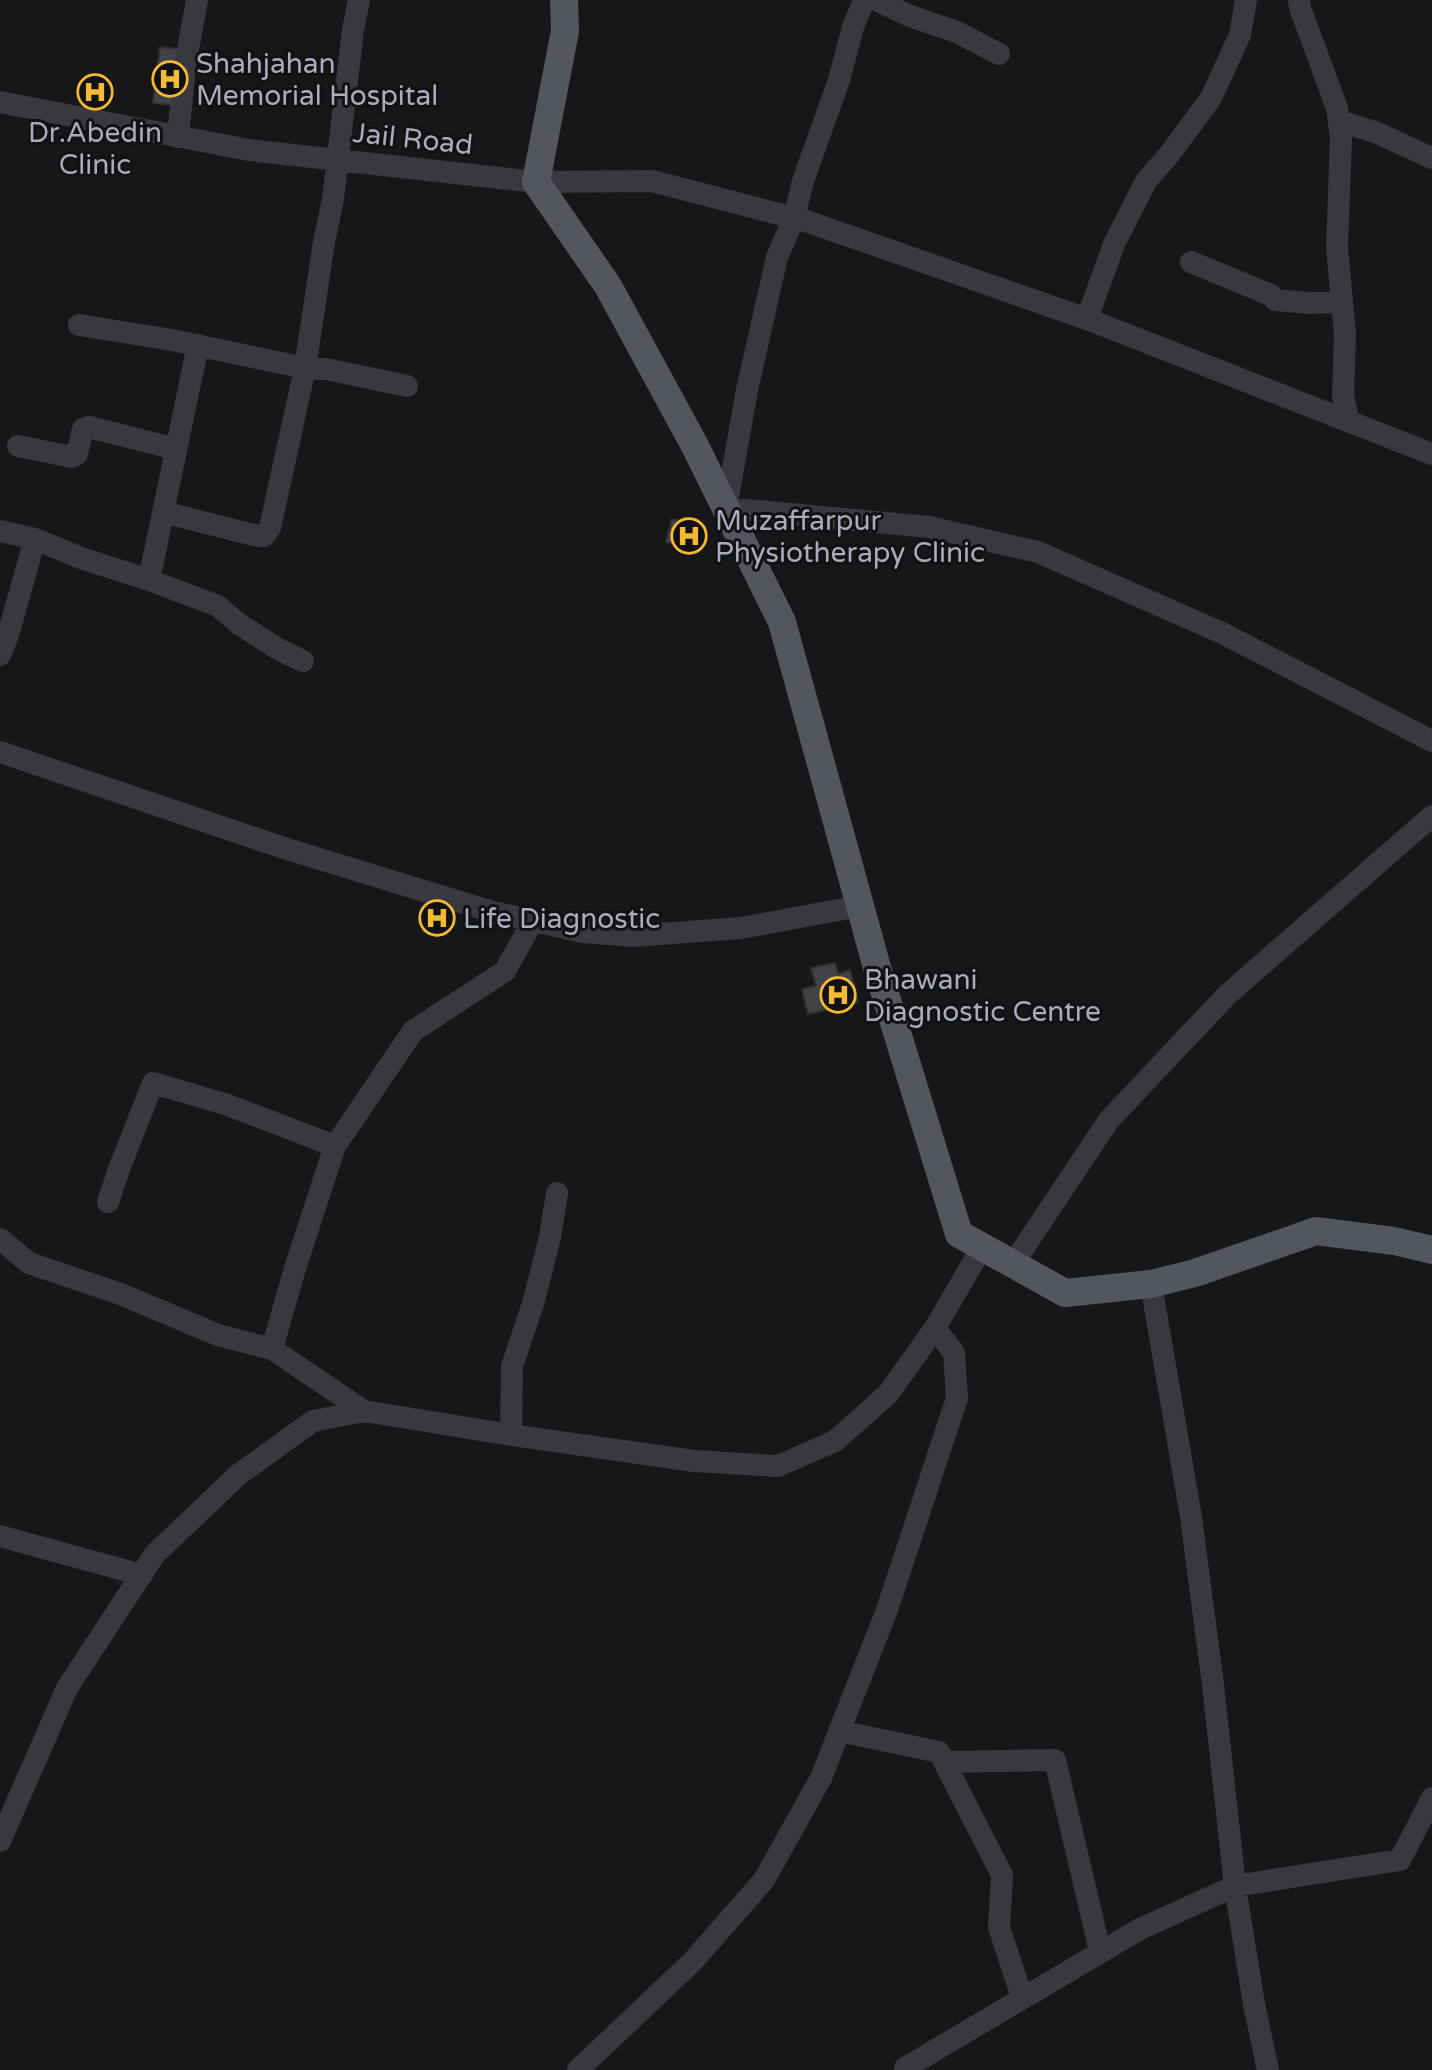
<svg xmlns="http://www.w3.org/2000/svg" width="1432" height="2070" font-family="'Varela Round',sans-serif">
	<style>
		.building { fill: #414246; stroke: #313135; stroke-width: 2 }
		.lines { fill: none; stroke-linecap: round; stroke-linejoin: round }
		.minor { stroke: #38393e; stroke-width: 22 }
		.major { stroke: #54565d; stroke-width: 28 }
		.labels { text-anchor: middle; stroke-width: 6; stroke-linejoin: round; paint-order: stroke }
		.poi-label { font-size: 28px; fill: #a9adb9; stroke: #121214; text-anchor: start }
		.street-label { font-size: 28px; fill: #a9adb9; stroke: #121214 }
	</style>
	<rect width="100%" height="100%" fill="#171719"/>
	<path class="building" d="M160,47L184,50L177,106L153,103Z
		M83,79L111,83L107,104L80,99Z
		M672,519L705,526L699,550L666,542Z
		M428,902L449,905L444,935L423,932Z
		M835,963L838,974L850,970L858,1002L808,1014L802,989L816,986L811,968Z"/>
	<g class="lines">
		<path class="minor" d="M864,0L853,27L839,80L803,181L794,218L777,257L747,390L726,508L929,527L1038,552L1222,633L1432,741
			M876,0L910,16L957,32L999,54
			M1299,0L1300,8L1337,108L1341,138L1337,248L1345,334L1343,396L1349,422
			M0,102L249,150L536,182L652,181L806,221L1087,319L1432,454
			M1339,121L1375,132L1432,158
			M178,137L185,66L197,0
			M1191,262L1271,295L1275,300L1310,303L1342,302
			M1087,319L1114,244L1146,181L1168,156L1211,98L1240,35L1246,0
			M79,325L172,340L305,368L326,369L407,386
			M18,446L72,457L77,454L83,429L89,427L176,449
			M163,512L258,536H264L270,528L305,368L324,242L333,199L353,30L359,0
			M0,531L35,539L81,558L149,580L218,606L239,624L278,649L303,661
			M149,580L198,345
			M0,655L8,635L35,539
			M0,752L287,849L493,912L583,932L633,936L741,928L860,906
			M108,1202L119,1169L153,1083L225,1104L335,1146
			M0,1239L29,1263L118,1293L218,1335L272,1349L364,1411
			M1013,1264L1109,1120L1227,995L1432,816
			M1151,1284L1191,1517L1213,1685L1235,1886L1254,2004L1268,2070
			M272,1349L296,1265L335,1146L413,1031L505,971L533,921
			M511,1435L512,1366L533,1304L550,1237L557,1193
			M0,1536L142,1575
			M839,1731L939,1752L1002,1875L999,1927L1022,1997
			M944,1762L1055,1760L1100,1951
			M0,1841L67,1688L155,1554L238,1475L313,1421L364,1411L511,1435L694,1461L778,1466L835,1441L888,1394L935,1328L982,1247
			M905,2068L1140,1929L1235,1886L1400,1860L1432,1798
			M578,2070L693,1961L764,1880L821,1778L887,1610L957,1398L954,1353L935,1328"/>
		<path class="major" d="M564,0L565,31L536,182L608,286L695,446L782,622L876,964L959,1234L1065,1293L1151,1284L1195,1273L1316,1231L1394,1241L1432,1250"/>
	</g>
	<defs>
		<symbol id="hospital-ring" viewBox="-11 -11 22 22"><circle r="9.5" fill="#121214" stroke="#f4ba34" stroke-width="1.5"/><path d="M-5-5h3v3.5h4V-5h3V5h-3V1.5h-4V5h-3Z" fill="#f4ba34"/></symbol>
	</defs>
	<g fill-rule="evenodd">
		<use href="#hospital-ring" x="150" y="59" width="40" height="40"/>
		<use href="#hospital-ring" x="75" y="72" width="40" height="40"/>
		<use href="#hospital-ring" x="669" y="516" width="40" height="40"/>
		<use href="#hospital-ring" x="417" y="898" width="40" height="40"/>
		<use href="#hospital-ring" x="818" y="975" width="40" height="40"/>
	</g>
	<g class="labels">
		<g class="poi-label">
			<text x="196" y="73">Shahjahan<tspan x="196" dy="32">Memorial Hospital</tspan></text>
			<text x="95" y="142" text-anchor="middle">Dr.Abedin<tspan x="95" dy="32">Clinic</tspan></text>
			<text x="715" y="530">Muzaffarpur<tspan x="715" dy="32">Physiotherapy Clinic</tspan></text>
			<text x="463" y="928">Life Diagnostic</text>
			<text x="864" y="989">Bhawani<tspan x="864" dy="32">Diagnostic Centre</tspan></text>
		</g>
		<g class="street-label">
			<text transform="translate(413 138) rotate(6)" y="10">Jail Road</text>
		</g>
	</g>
</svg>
